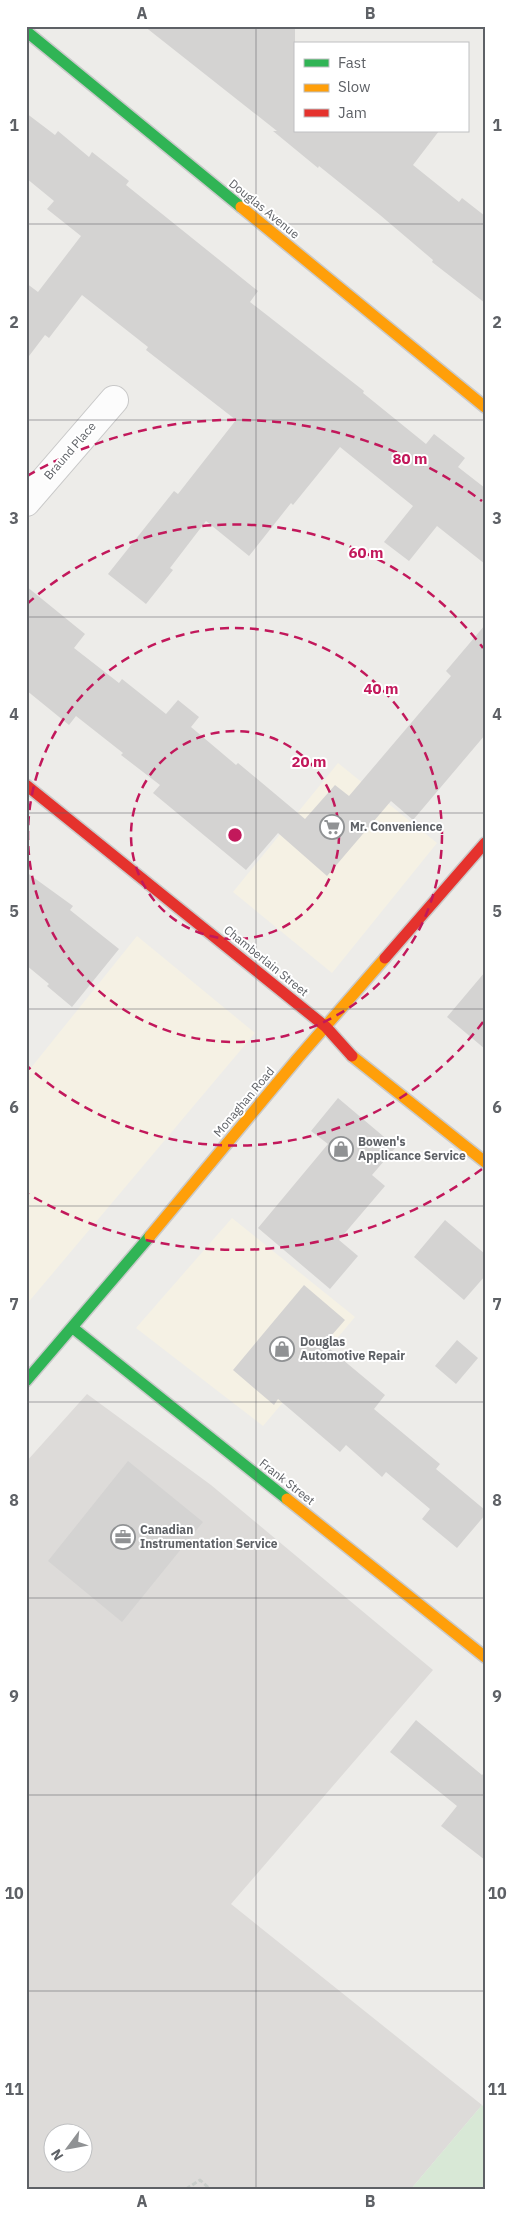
<svg xmlns="http://www.w3.org/2000/svg" width="511" height="2215" font-family="'IBM Plex Sans',sans-serif">
	<style>
		.commercial { fill: #f5f1e4 }
		.industrial { fill: #dddbd9; fill-rule: evenodd }
		.green { fill: #d8e8d6 }
		.building { fill: #d4d3d2 }
		.lines { fill: none; stroke-linecap: round; stroke-linejoin: round }
		.street-casing { stroke: #c8c8c8; stroke-width: 30 }
		.fast-casing { stroke: #cacaca; stroke-width: 14 }
		.slow-casing { stroke: #cacaca; stroke-width: 14 }
		.jam-casing { stroke: #cacaca; stroke-width: 14 }
		.path { stroke: #cacecb; stroke-width: 3; stroke-dasharray: 5 2.5; stroke-linecap: butt }
		.street { stroke: #fcfcfc; stroke-width: 28 }
		.fast { stroke: #30b455; stroke-width: 11 }
		.slow { stroke: #ff9f0a; stroke-width: 11 }
		.jam { stroke: #e5322d; stroke-width: 11 }
		.grid { fill: none; stroke: #5e6166; stroke-width: 1; stroke-opacity: 0.55 }
		.ring { fill: none; stroke: #c2185b; stroke-width: 2.5; stroke-dasharray: 9 6 }
		.labels { text-anchor: middle; stroke-width: 4; stroke-linejoin: round; paint-order: stroke }
		.street-label { font-size: 12px; fill: #5e6166; stroke: #fff }
		.poi-label { font-size: 12px; font-weight: bold; fill: #5e6166; stroke: #fff; text-anchor: start }
		.centre { fill: #c2185b; stroke: #fff; stroke-width: 2.5 }
		.ring-label { font-size: 15px; text-anchor: middle; font-weight: bold; fill: #c2185b; stroke: #fff; stroke-width: 4; stroke-linejoin: round; paint-order: stroke }
		.neatline { fill: none; stroke: #5e6166; stroke-width: 2 }
		.grid-label { font-size: 16px; text-anchor: middle; font-weight: bold; fill: #5e6166 }
	</style>
	<rect width="100%" height="100%" fill="#edece9"/>
	<path class="commercial" d="M338,763L437,843L332,973L233,892Z
		M137,936L255,1033L26,1305V1074Z
		M232,1218L355,1317L263,1426L136,1328Z"/>
	<path class="industrial" d="M87,1394L211,1485L433,1670L231,1904L482,2105L411,2189H26V1462ZM52,2132H82V2162H52Z"/>
	<path class="green" d="M482,2105L485,2108V2189H411Z"/>
	<path class="building" d="M144,26H295V131H439L413,165L459,202L462,198L485,216V303L432,262L433,260L380,215L319,166L318,168L273,131H277Z
		M26,113L55,135L58,131L89,157L92,152L129,181L126,185L258,291L250,302L364,391L363,393L426,444L434,434L465,458L458,467L485,488V564L437,526L409,561L384,542L413,506L340,447L293,505L291,503L249,556L206,521L170,568L173,570L146,604L108,574L174,491L178,494L236,420L146,350L148,347L82,295L49,338L45,335L26,360V283L38,292L81,236L47,209L54,201L26,178Z
		M26,586L85,634L74,648L119,683L122,679L166,714L178,700L199,717L191,727L236,765L238,763L305,819L335,785L349,796L451,676L446,671L485,625V735L413,820L391,801L327,876L278,833L246,870L153,793L160,785L121,755L123,753L76,716L69,725L26,690Z
		M26,872L73,906L70,910L119,949L72,1007L47,986L49,984L26,965Z
		M485,972V1049L447,1017Z
		M338,1098L396,1147L372,1175L385,1186L339,1240L358,1256L330,1289L258,1228L328,1144L311,1131Z
		M445,1220L485,1254V1276L464,1300L414,1257Z
		M304,1285L345,1320L324,1344L385,1395L374,1409L440,1464L436,1469L485,1510V1515L457,1548L422,1519L430,1509L386,1472L382,1477L346,1445L340,1452L278,1399L274,1405L233,1370Z
		M457,1340L478,1358L456,1384L435,1366Z
		M128,1461L203,1522L122,1622L48,1561Z
		M416,1720L482,1775L485,1772V1860L441,1826L457,1806L390,1752Z"/>
	<g class="lines">
		<defs>
			<path id="street" d="M26,502L114,400"/>
			<path id="fast" d="M26,31L241,207
				M73,1328L287,1499
				M26,1381L150,1236"/>
			<path id="slow" d="M241,207L485,407
				M352,1056L485,1162
				M150,1236L298,1058L385,958
				M287,1499L485,1657"/>
			<path id="jam" d="M26,785L326,1027L352,1056
				M385,958L485,843"/>
		</defs>
		<use href="#street" class="street-casing"/>
		<use href="#fast" class="fast-casing"/>
		<use href="#slow" class="slow-casing"/>
		<use href="#jam" class="jam-casing"/>
		<path class="path" d="M186,2189L200,2180L210,2189"/>
		<use href="#street" class="street"/>
		<use href="#fast" class="fast"/>
		<use href="#slow" class="slow"/>
		<use href="#jam" class="jam"/>
	</g>
	<path class="grid" d="M256,26V2189M26,224H485M26,420H485M26,617H485M26,813H485M26,1009H485M26,1206H485M26,1402H485M26,1598H485M26,1795H485M26,1991H485"/>
	<g class="ring">
		<circle cx="235" cy="835" r="104"/>
		<circle cx="235" cy="835" r="207"/>
		<path d="M483 1022A311 311 0 0 1 27 1066M27 604A311 311 0 0 1 483 648"/>
		<path d="M482 1169A415 415 0 0 1 28 1194M27 476A415 415 0 0 1 482 501"/>
	</g>
	<defs>
		<symbol id="supermarket-ring" viewBox="-11 -11 22 22"><circle r="9.5" fill="#fff" stroke="#909294" stroke-width="1.5"/><path d="M-6-5.5h2.5l.6 2H6L4.5 2H-2.5L-4.4-4H-6ZM-1.5 3.2a1.3 1.3 0 1 0 .1 0ZM3 3.2a1.3 1.3 0 1 0 .1 0Z" fill="#909294"/></symbol>
		<symbol id="shop-ring" viewBox="-11 -11 22 22"><circle r="9.5" fill="#fff" stroke="#909294" stroke-width="1.5"/><path d="M-5-2.5h2.3a2.7 3.5 0 0 1 5.4 0H5L5.5 6h-11ZM-1.5-2.5h3a1.5 2.3 0 0 0-3 0Z" fill="#909294"/></symbol>
		<symbol id="office-ring" viewBox="-11 -11 22 22"><circle r="9.5" fill="#fff" stroke="#909294" stroke-width="1.5"/><path d="M-6-3h4V-5.5h4V-3h4V5H-6ZM-1-4.5V-3h2v-1.5ZM-6 0V1H6V0Z" fill="#909294"/></symbol>
	</defs>
	<g fill-rule="evenodd">
		<use href="#supermarket-ring" x="318" y="813" width="28" height="28"/>
		<use href="#shop-ring" x="327" y="1135" width="28" height="28"/>
		<use href="#shop-ring" x="268" y="1335" width="28" height="28"/>
		<use href="#office-ring" x="109" y="1523" width="28" height="28"/>
	</g>
	<g class="labels">
		<g class="street-label">
			<text transform="translate(264 209) rotate(39)" y="4">Douglas Avenue</text>
			<text transform="translate(70 451) rotate(-49)" y="4">Braund Place</text>
			<text transform="translate(266 961) rotate(39)" y="4">Chamberlain Street</text>
			<text transform="translate(244 1102) rotate(-50)" y="4">Monaghan Road</text>
			<text transform="translate(287 1482) rotate(38)" y="4">Frank Street</text>
		</g>
		<g class="poi-label">
			<text x="350" y="831">Mr. Convenience</text>
			<text x="358" y="1146">Bowen's<tspan x="358" dy="14">Applicance Service</tspan></text>
			<text x="300" y="1346">Douglas<tspan x="300" dy="14">Automotive Repair</tspan></text>
			<text x="140" y="1534">Canadian<tspan x="140" dy="14">Instrumentation Service</tspan></text>
		</g>
	</g>
	<circle cx="235" cy="835" r="8" class="centre"/>
	<g class="ring-label">
		<text x="410" y="464">80 m</text>
		<text x="366" y="558">60 m</text>
		<text x="381" y="694">40 m</text>
		<text x="309" y="767">20 m</text>
	</g>
	<rect width="511" height="2215" fill="none" stroke="#ffffff" stroke-width="55"/>
	<rect x="294" y="42" width="175" height="90" fill="#ffffff" stroke="#bfc0c2"/>
	<rect x="304" y="59" width="25" height="8" fill="#30b455" stroke="#bfc0c2"/>
	<text x="338" y="68" font-size="15" fill="#5e6166">Fast</text>
	<rect x="304" y="84" width="25" height="8" fill="#ff9f0a" stroke="#bfc0c2"/>
	<text x="338" y="92" font-size="15" fill="#5e6166">Slow</text>
	<rect x="304" y="109" width="25" height="8" fill="#e5322d" stroke="#bfc0c2"/>
	<text x="338" y="118" font-size="15" fill="#5e6166">Jam</text>
	<g transform="translate(68 2148) rotate(238)"><circle r="24" fill="#ffffff" stroke="#bfc0c2"/>
	<path d="M0-4L9 19L0 12L-9 19Z" fill="#909294"/>
	<text y="-8" font-size="14" font-weight="bold" text-anchor="middle" fill="#5e6166">N</text>
	</g>
	<rect x="28" y="28" width="456" height="2160" class="neatline"/>
	<g class="grid-label">
		<text x="142" y="19">A</text>
		<text x="370" y="19">B</text>
		<text x="14" y="131">1</text>
		<text x="497" y="131">1</text>
		<text x="14" y="328">2</text>
		<text x="497" y="328">2</text>
		<text x="14" y="524">3</text>
		<text x="497" y="524">3</text>
		<text x="14" y="720">4</text>
		<text x="497" y="720">4</text>
		<text x="14" y="917">5</text>
		<text x="497" y="917">5</text>
		<text x="14" y="1113">6</text>
		<text x="497" y="1113">6</text>
		<text x="14" y="1310">7</text>
		<text x="497" y="1310">7</text>
		<text x="14" y="1506">8</text>
		<text x="497" y="1506">8</text>
		<text x="14" y="1702">9</text>
		<text x="497" y="1702">9</text>
		<text x="14" y="1899">10</text>
		<text x="497" y="1899">10</text>
		<text x="14" y="2095">11</text>
		<text x="497" y="2095">11</text>
		<text x="142" y="2207">A</text>
		<text x="370" y="2207">B</text>
	</g>
</svg>
